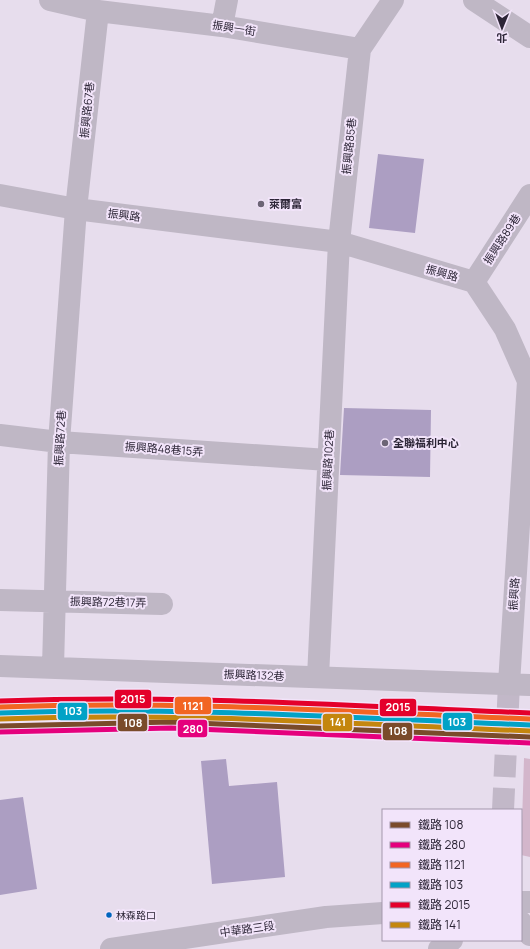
<svg xmlns="http://www.w3.org/2000/svg" width="530" height="949" font-family="Manrope,'Noto Sans TC',sans-serif">
	<style>
		.green { fill: #d3b6cb }
		.building { fill: #ac9ec2 }
		.lines { fill: none; stroke-linecap: round; stroke-linejoin: round }
		.minor-tunnel { stroke: #c2b8c8; stroke-width: 22; stroke-dasharray: 22 11; stroke-linecap: butt }
		.minor { stroke: #bfb7c5; stroke-width: 22 }
		.rail-1-casing { stroke: #f2e4fa; stroke-width: 8 }
		.rail-2-casing { stroke: #f2e4fa; stroke-width: 8 }
		.rail-3-casing { stroke: #f2e4fa; stroke-width: 8 }
		.rail-4-casing { stroke: #f2e4fa; stroke-width: 8 }
		.rail-5-casing { stroke: #f2e4fa; stroke-width: 8 }
		.rail-6-casing { stroke: #f2e4fa; stroke-width: 8 }
		.rail-1 { stroke: #7a4b2a; stroke-width: 5 }
		.rail-2 { stroke: #e5007d; stroke-width: 5 }
		.rail-3 { stroke: #f26522; stroke-width: 5 }
		.rail-4 { stroke: #02a2c6; stroke-width: 5 }
		.rail-5 { stroke: #e4002b; stroke-width: 5 }
		.rail-6 { stroke: #c4860e; stroke-width: 5 }
		.poi-dot { fill: #6d6576; stroke: #f2e4fa; stroke-width: 1.5 }
		.bus-dot { fill: #0065bd; stroke: #f2e4fa; stroke-width: 1.5 }
		.labels { text-anchor: middle; stroke-width: 4; stroke-linejoin: round; paint-order: stroke }
		.bus-label { font-size: 10px; fill: #2c2536; stroke: #f2e4fa; text-anchor: start }
		.street-label { font-size: 11px; fill: #2c2536; stroke: #f2e4fa }
		.poi-label { font-size: 11px; font-weight: bold; fill: #2c2536; stroke: #f2e4fa; text-anchor: start }
		.line-badge { stroke: #f2e4fa; stroke-width: 1.5 }
		.badge-label { font-size: 11px; text-anchor: middle; font-weight: bold; fill: #fff }
	</style>
	<rect width="100%" height="100%" fill="#e7dded"/>
	<path class="green" d="M524,758L530,759V857L521,855Z"/>
	<path class="building" d="M378,154L424,159L415,233L369,228Z
		M344,408L431,410L430,477L340,475Z
		M226,759L229,786L277,782L285,877L212,884L201,761Z
		M23,797L37,889L0,895V800Z"/>
	<g class="lines">
		<path class="minor-tunnel" d="M503,810L509,684"/>
		<path class="minor" d="M50,0L98,11L222,26L360,49
			M474,0L530,37
			M222,26L227,0
			M0,195L76,209L339,242L474,282L505,329L528,381L509,684
			M474,282L530,195
			M0,435L59,442L328,460
			M0,600L162,604
			M0,666L530,685
			M53,667L59,442L76,209L98,11
			M318,677L339,242L360,49L393,0
			M521,902H530
			M521,922L530,935
			M111,949L326,917L383,913
			M439,949L452,940"/>
		<defs>
			<path id="rail-1" d="M0,726L171,722L530,737"/>
			<path id="rail-2" d="M0,732L171,728L530,743"/>
			<path id="rail-3" d="M0,707C176,700 354,712 530,719"/>
			<path id="rail-4" d="M0,713C177,706 354,718 530,725"/>
			<path id="rail-5" d="M0,701C176,694 354,706 530,713"/>
			<path id="rail-6" d="M0,719C177,712 353,724 530,731"/>
		</defs>
		<use href="#rail-1" class="rail-1-casing"/>
		<use href="#rail-2" class="rail-2-casing"/>
		<use href="#rail-3" class="rail-3-casing"/>
		<use href="#rail-4" class="rail-4-casing"/>
		<use href="#rail-5" class="rail-5-casing"/>
		<use href="#rail-6" class="rail-6-casing"/>
		<use href="#rail-1" class="rail-1"/>
		<use href="#rail-2" class="rail-2"/>
		<use href="#rail-3" class="rail-3"/>
		<use href="#rail-4" class="rail-4"/>
		<use href="#rail-5" class="rail-5"/>
		<use href="#rail-6" class="rail-6"/>
	</g>
	<g class="poi-dot">
		<circle cx="261" cy="204" r="4"/>
		<circle cx="385" cy="443" r="4"/>
	</g>
	<circle class="bus-dot" cx="109" cy="915" r="3.5"/>
	<g class="labels">
		<g class="bus-label">
			<text x="116" y="919">林森路口</text>
		</g>
		<g class="street-label">
			<text transform="translate(234 28) rotate(9)" y="4">振興一街</text>
			<text transform="translate(87 110) rotate(-84)" y="4">振興路67巷</text>
			<text transform="translate(349 146) rotate(-84)" y="4">振興路85巷</text>
			<text transform="translate(124 215) rotate(7)" y="4">振興路</text>
			<text transform="translate(502 239) rotate(-57)" y="4">振興路89巷</text>
			<text transform="translate(442 273) rotate(16)" y="4">振興路</text>
			<text transform="translate(60 438) rotate(-87)" y="4">振興路72巷</text>
			<text transform="translate(164 449) rotate(4)" y="4">振興路48巷15弄</text>
			<text transform="translate(328 460) rotate(-87)" y="4">振興路102巷</text>
			<text transform="translate(514 594) rotate(-86)" y="4">振興路</text>
			<text transform="translate(108 602) rotate(1)" y="4">振興路72巷17弄</text>
			<text transform="translate(254 675) rotate(2)" y="4">振興路132巷</text>
			<text transform="translate(247 929) rotate(-8)" y="4">中華路三段</text>
		</g>
		<g class="poi-label">
			<text x="269" y="208">萊爾富</text>
			<text x="393" y="447">全聯福利中心</text>
		</g>
	</g>
	<g class="line-badge">
		<rect x="114" y="689" width="38" height="20" rx="4" fill="#e4002b"/>
		<rect x="174" y="696" width="38" height="19" rx="4" fill="#f26522"/>
		<rect x="379" y="698" width="38" height="19" rx="4" fill="#e4002b"/>
		<rect x="57" y="702" width="31" height="19" rx="4" fill="#02a2c6"/>
		<rect x="442" y="712" width="31" height="19" rx="4" fill="#02a2c6"/>
		<rect x="322" y="713" width="31" height="19" rx="4" fill="#c4860e"/>
		<rect x="117" y="713" width="31" height="19" rx="4" fill="#7a4b2a"/>
		<rect x="177" y="719" width="31" height="19" rx="4" fill="#e5007d"/>
		<rect x="382" y="722" width="31" height="19" rx="4" fill="#7a4b2a"/>
	</g>
	<g class="badge-label">
		<text x="133" y="703">2015</text>
		<text x="193" y="710">1121</text>
		<text x="398" y="711">2015</text>
		<text x="73" y="715">103</text>
		<text x="457" y="726">103</text>
		<text x="338" y="726">141</text>
		<text x="133" y="727">108</text>
		<text x="193" y="733">280</text>
		<text x="398" y="735">108</text>
	</g>
	<rect x="382" y="809" width="140" height="132" fill="#f2e4fa" stroke="#a398ac"/>
	<rect x="390" y="822" width="20" height="6" fill="#7a4b2a" stroke="#a398ac"/>
	<text x="418" y="829" font-size="12" fill="#2c2536">鐵路 108</text>
	<rect x="390" y="842" width="20" height="6" fill="#e5007d" stroke="#a398ac"/>
	<text x="418" y="849" font-size="12" fill="#2c2536">鐵路 280</text>
	<rect x="390" y="862" width="20" height="6" fill="#f26522" stroke="#a398ac"/>
	<text x="418" y="869" font-size="12" fill="#2c2536">鐵路 1121</text>
	<rect x="390" y="882" width="20" height="6" fill="#02a2c6" stroke="#a398ac"/>
	<text x="418" y="889" font-size="12" fill="#2c2536">鐵路 103</text>
	<rect x="390" y="902" width="20" height="6" fill="#e4002b" stroke="#a398ac"/>
	<text x="418" y="909" font-size="12" fill="#2c2536">鐵路 2015</text>
	<rect x="390" y="922" width="20" height="6" fill="#c4860e" stroke="#a398ac"/>
	<text x="418" y="929" font-size="12" fill="#2c2536">鐵路 141</text>
	<g transform="translate(502 28) rotate(181)" stroke="#f2e4fa" stroke-width="3" paint-order="stroke">
	<path d="M0-3L7 15L0 10L-7 15Z" fill="#2c2536"/>
	<text y="-6" font-size="11" font-weight="bold" text-anchor="middle" fill="#2c2536">北</text>
	</g>
</svg>
